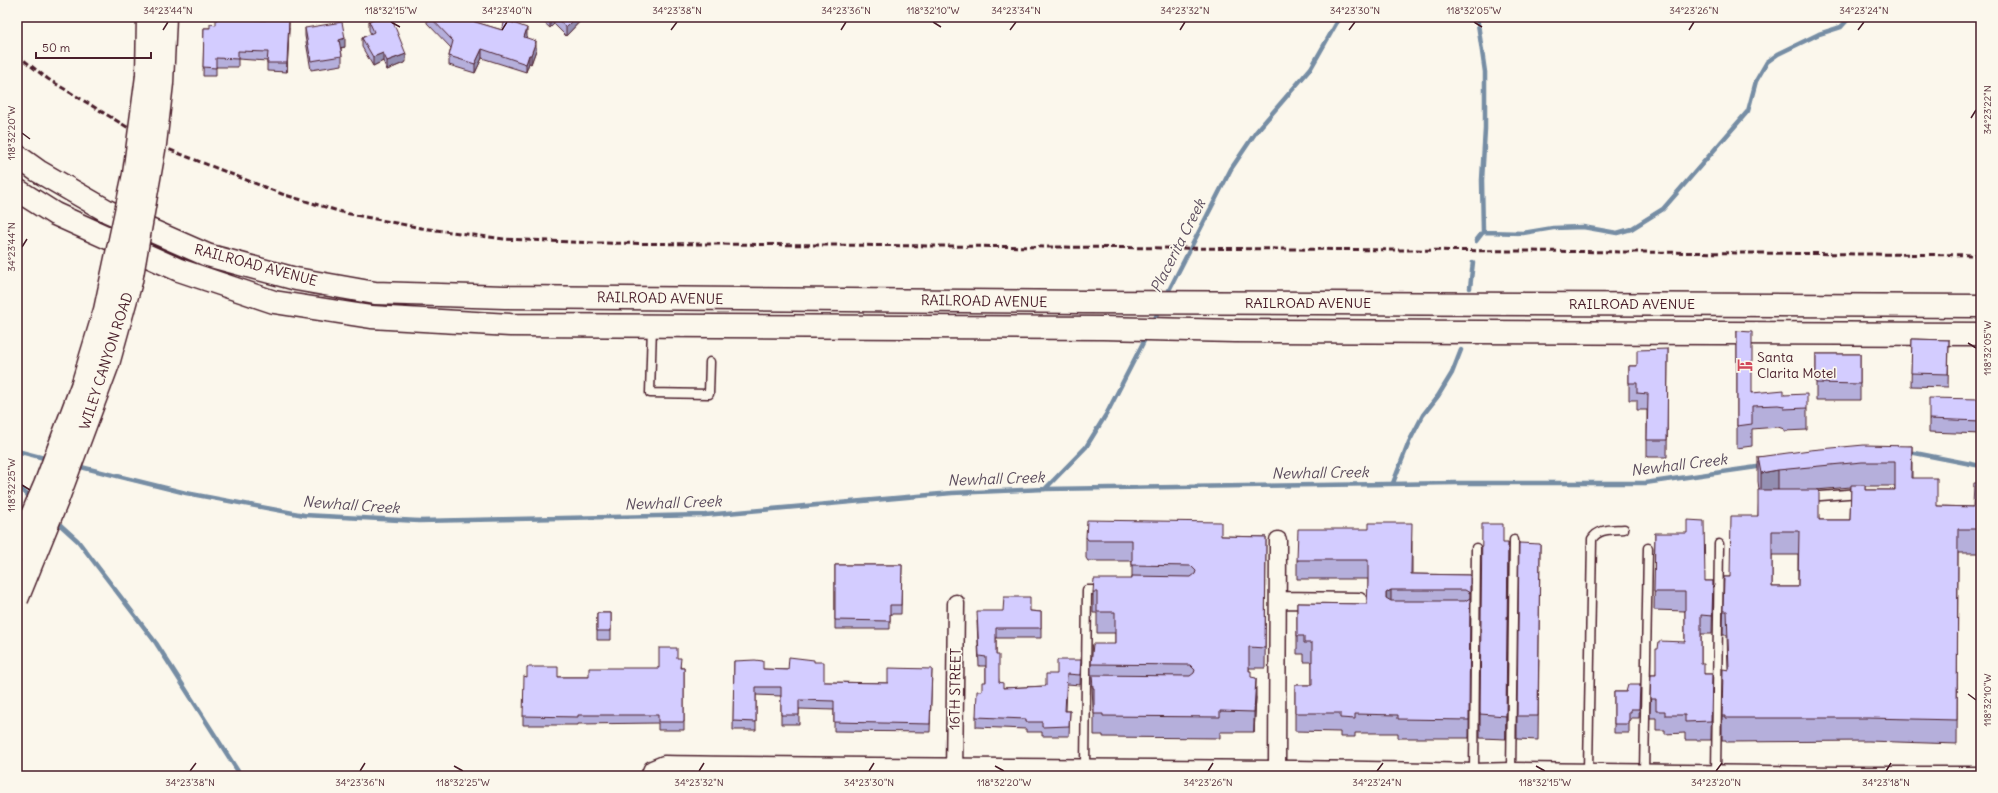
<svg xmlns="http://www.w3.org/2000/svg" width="1998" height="793" font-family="Delius,sans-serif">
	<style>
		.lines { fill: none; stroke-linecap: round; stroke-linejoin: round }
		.stream { stroke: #768da4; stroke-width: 4.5 }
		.lane-casing { stroke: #4a1f2b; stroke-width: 11 }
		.street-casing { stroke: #4a1f2b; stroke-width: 19 }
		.secondary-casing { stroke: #4a1f2b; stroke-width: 25 }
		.primary-casing { stroke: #4a1f2b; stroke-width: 25 }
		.lane { stroke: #fbf7ec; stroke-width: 8 }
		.street { stroke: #fbf7ec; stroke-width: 16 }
		.secondary { stroke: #fbf7ec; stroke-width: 22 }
		.primary { stroke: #fbf7ec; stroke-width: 22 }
		.rail { stroke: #4a1f2b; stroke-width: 3; stroke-dasharray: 6 3; stroke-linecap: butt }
		.secondary-bridge-casing { stroke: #4a1f2b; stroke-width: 25; stroke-linecap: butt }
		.secondary-bridge { stroke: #fbf7ec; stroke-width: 22 }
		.wall { fill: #b5afdb; stroke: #4a1f2b; fill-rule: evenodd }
		.shaded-wall { fill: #948fb2; stroke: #4a1f2b }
		.building { fill: #d3ccff; stroke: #4a1f2b; fill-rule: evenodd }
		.ticks { fill: none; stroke: #4a1f2b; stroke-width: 1.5 }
		.labels { text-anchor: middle; stroke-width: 3.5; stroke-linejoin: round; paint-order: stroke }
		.street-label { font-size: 14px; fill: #4a1f2b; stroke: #fbf7ec }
		.poi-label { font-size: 14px; fill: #4a1f2b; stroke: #fbf7ec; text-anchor: start }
		.water-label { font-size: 15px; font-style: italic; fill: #5c4d5e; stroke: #fbf7ec }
		.neatline { fill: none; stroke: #4a1f2b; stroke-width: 1.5 }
		.ticks-label { font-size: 10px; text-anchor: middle; fill: #4a1f2b }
	</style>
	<rect width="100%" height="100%" fill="#fbf7ec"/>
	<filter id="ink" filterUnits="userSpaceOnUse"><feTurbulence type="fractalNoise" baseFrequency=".025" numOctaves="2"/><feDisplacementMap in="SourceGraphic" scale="8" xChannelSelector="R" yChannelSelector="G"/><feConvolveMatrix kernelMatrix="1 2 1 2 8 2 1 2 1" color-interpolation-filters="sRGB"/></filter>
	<g filter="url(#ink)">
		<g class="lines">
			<path class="stream" d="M1477,17L1485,72V129L1482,180L1483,232
				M1476,241L1483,232L1523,233L1553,228L1583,227L1617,233L1631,229L1663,209L1748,111L1756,81L1767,62L1778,54L1819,34L1841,27L1850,17
				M1470,288L1473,262
				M1166,296L1231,169L1256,132L1311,68L1340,17
				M1153,323L1160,308
				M17,451L48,459
				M1906,453H1915L1981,466
				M77,466L186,493L304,515L419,521L705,515L952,493L1045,489L1457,483H1645L1764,466
				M1393,483L1409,442L1423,415L1438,396L1452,373L1461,350
				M17,485L33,500
				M1045,489L1086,447L1107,413L1147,335
				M56,521L78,541L156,643L241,776"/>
			<defs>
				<path id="lane" d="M652,326L650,393L709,394L710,362
					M1808,497L1860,493
					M1085,767L1087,590H1104
					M1511,771L1514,540
					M1588,771L1592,539C1599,528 1612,530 1624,529
					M1474,772L1476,548
					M1644,773L1648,548
					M1716,773L1719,544"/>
				<path id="street" d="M1278,600L1359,601
					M1277,770L1278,540
					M649,776L652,769L664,764C934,768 1204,766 1474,772L1511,771L1838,775H1981
					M954,776L956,603"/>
				<path id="secondary" d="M147,76L148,17
					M162,83L165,17"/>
				<path id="primary" d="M17,156L38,171L109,212L207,255L296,279L375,293L505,297L1086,302L1981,306
					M17,190L55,214L179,270L274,302L371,317L510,325L1103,328L1235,331L1981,334"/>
			</defs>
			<use href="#lane" class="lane-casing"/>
			<use href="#street" class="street-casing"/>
			<use href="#secondary" class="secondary-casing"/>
			<use href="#primary" class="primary-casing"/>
			<use href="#lane" class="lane"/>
			<use href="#street" class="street"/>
			<use href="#secondary" class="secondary"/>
			<use href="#primary" class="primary"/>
			<path class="rail" d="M17,55L48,79L155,144L282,194L345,213L421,228L504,239L594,243L1981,255"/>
			<defs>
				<path id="secondary-bridge" d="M17,550L45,485L82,386L105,310L134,174L147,76
					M17,599L58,498L108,364L131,281L155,144L162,83"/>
			</defs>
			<use href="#secondary-bridge" class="secondary-bridge-casing"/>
			<use href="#secondary-bridge" class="secondary-bridge"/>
		</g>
		<path class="wall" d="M427,17H462L461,18L502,30L527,36L526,38L536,50L531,64L529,63L526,72L482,58L475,73L449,65V56L451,48L427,23Z
			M538,17H584L566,36L554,24L550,28Z
			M239,19L289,28L287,72L267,71V61L238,59V67H216V76H203L204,28H210L216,25Z
			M369,21L406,62L387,70L383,61L373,66L362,47V38L371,34L369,30Z
			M305,28L345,47L341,48L342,56V65L311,70L305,36Z
			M1737,331L1752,393L1784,395L1807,408V430L1784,431V429L1778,427L1752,429V446L1737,448Z
			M1912,339L1949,340L1948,387L1911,386Z
			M1668,349L1667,457H1647V410H1637V400H1629V366H1637Z
			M1816,354H1860V400H1816Z
			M1981,399V434L1929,432V419Z
			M1912,446V478L1937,506L1973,507L1981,483V553H1958L1957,744L1868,741L1726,742V740H1722V716L1728,670L1727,635H1723L1724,577H1730L1758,516L1759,490L1758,481V457ZM1865,486H1895V490H1865ZM1851,487L1850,520H1819L1816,490ZM1772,555H1798V587H1772Z
			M1655,533L1705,581H1713L1712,634H1701V664L1704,674H1712L1711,740H1685V733L1665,734V730H1656V718H1650L1651,675H1656L1658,649L1685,642V611L1654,610Z
			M1221,536L1266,537L1265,668H1249V671L1256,698L1254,732H1220V738L1103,737V735H1094V709H1093L1092,685H1091V664L1115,644V633H1097V613H1093V592L1132,579V561H1088L1086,558V537Z
			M1412,541V574L1470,575L1469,738H1398V733H1355V737H1340V732L1295,731V685H1312V662H1304V654H1297V603L1367,604L1368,588V579H1297V560Z
			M1503,543L1508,567L1506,739L1480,738V714Z
			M1540,544L1538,740L1517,739V716Z
			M835,565H902L901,614H890V629H835Z
			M1030,611L1041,612V638H996V655L999,682L1003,688L1046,686L1057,674L1081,660L1080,685L1067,684L1066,711H1070L1069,736H1042V732H1026V729L976,727V717L982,691L986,682V666H979L977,621Z
			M597,613H611V640H597Z
			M677,658L681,668H684V730H658V723L578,724V725H523V716L558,677H589L659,668Z
			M734,661L763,669L788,670L814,662L824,682L888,683L932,669L930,732L834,731V710L799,709V724H781V696L756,695V730H733Z
			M1640,685L1639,718H1631V720L1629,721V733H1614V692H1626Z"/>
		<path class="shaded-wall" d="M553,17H554V24L550,28V20Z
			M576,17H584L566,36V27Z
			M289,19V28L287,72V63Z
			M527,28V36L524,46V37Z
			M345,38V47L339,48V40Z
			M536,41V50L531,64V55Z
			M482,49V58L475,73V64Z
			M383,53V61L373,66V57Z
			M406,54V62L387,70V61Z
			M529,55V63L526,72V64Z
			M1778,470V493L1761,497V473Z
			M1508,543V567L1506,739V716Z
			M1391,590V608L1386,616V593Z
			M1256,678V698L1254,732V712Z"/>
		<path class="building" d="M216,17H239V19L266,20V17H268L289,19L287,63H267L268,52L238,51V59L216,58V68L203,67L204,28H210V24L216,25Z
			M378,17H391L406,54L387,61L383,53L373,57L362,38L374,32L369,21Z
			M430,17H459L502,30L505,20L527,28L524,37L536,41L531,55H529L526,64L482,49L475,64L449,56L453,41Z
			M547,17H553L550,20Z
			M555,17H576L566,27Z
			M342,22L345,38L339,40L342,56L311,61L305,28Z
			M1737,331L1752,332V393L1784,390V395L1807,394V408L1784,409V406L1778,405L1752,406V424L1737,426Z
			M1912,339L1949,340L1948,374L1911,373Z
			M1668,349L1667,440H1647L1648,394L1637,393V383H1629V366H1637V350Z
			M1816,354H1860V384L1816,383Z
			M1929,398L1981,399V421L1929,419Z
			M1864,445L1912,446L1911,478H1937V506L1973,507L1974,483H1981V529H1958L1957,720L1868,718H1726V716H1722L1723,669L1729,670L1727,611H1723L1724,577H1730L1731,516H1758V490H1819V520H1850L1851,485H1865V490H1895V462H1862L1778,470L1761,473L1758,457L1810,450ZM1772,531H1799L1798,587H1772Z
			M1087,520L1221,522V536L1266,537L1265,648L1249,647V671H1251V677L1256,678L1254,712L1220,711V717L1103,716V714H1094V688H1093L1092,675L1190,676L1194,673L1195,670L1190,665L1091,664L1093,644H1115V612H1097V592H1093L1094,579H1132V576L1191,577L1195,574L1196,571L1191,566L1132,565V540H1088L1086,537Z
			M1687,520L1704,521L1705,581H1713L1712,616L1701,615V664H1704V674H1712L1711,721L1685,722V715H1665V711H1656V699H1650L1651,675H1656V649H1658L1659,641L1685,642V592H1654L1655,533H1687Z
			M1369,523H1412L1411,574L1470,575V593L1465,590H1391L1386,593V598L1391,601H1465L1470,598L1469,720L1398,719V715L1355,714V719L1340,718V713H1295V685H1312V643H1304V636H1297V603L1367,604L1368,583V560H1297L1298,529H1369Z
			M1482,524H1503V543H1508L1506,716L1480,714Z
			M1519,543L1540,544L1538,716H1517Z
			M835,565H902L901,605H890V621L835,620Z
			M1004,597H1030V611L1041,612V628H996V655H999V682L1003,683V688L1046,686V674H1057V660H1081L1080,675L1067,674L1065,711H1070L1069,726L1042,727V722H1026V719L976,717L977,691H982V682H986V657L979,656L977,611H1003Z
			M597,613H611V631H597Z
			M659,648H677V658H681L680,668H684V722H658V715H578V717L523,716L524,676L527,677V667H558V677H589V668H659Z
			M789,657L814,660V662H824V682L888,683V668L932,669L930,724L834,722V701L799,700V715H781V687H756V722L733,721L734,661L755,660L763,661V669L788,670Z
			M1628,685H1640L1639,709H1631V712H1629V724H1614V692H1626Z"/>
	</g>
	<path class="ticks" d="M391,22L400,27M933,22L941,27M1474,22L1482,27M163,30L168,22M502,30L507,22M671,30L677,22M841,30L846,22M1010,30L1016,22M1180,30L1185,22M1349,30L1355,22M1689,30L1694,22M1858,30L1864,22M1971,118L1976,110M22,133L30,139M22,247L27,239M1968,343L1976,348M22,485L30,490M1968,694L1976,700M454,766L463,771M995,766L1004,771M1536,766L1545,771M190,771L196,763M360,771L365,763M699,771L704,763M869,771L874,763M1208,771L1213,763M1377,771L1383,763M1716,771L1722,763M1886,771L1891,763"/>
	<defs>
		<symbol id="hotel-bare" viewBox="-9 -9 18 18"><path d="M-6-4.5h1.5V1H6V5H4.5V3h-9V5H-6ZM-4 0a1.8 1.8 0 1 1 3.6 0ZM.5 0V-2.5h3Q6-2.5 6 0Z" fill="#d1495b" stroke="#fbf7ec" stroke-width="2.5" paint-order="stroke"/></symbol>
	</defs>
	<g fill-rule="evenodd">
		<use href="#hotel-bare" x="1734" y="354" width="22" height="22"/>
	</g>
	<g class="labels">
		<g class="street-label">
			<text transform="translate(256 265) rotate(15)" y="5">RAILROAD AVENUE</text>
			<text transform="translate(660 298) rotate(1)" y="5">RAILROAD AVENUE</text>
			<text transform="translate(984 301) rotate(1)" y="5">RAILROAD AVENUE</text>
			<text x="1308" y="308">RAILROAD AVENUE</text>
			<text x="1632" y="309">RAILROAD AVENUE</text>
			<text transform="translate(106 361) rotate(-72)" y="5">WILEY CANYON ROAD</text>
			<text transform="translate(955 689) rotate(-89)" y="5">16TH STREET</text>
		</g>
		<g class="poi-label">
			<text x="1757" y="362">Santa<tspan x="1757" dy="16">Clarita Motel</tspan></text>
		</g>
		<g class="water-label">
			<text transform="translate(1178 246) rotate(-63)" y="5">Placerita Creek</text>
			<text transform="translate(1679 465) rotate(-7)" y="5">Newhall Creek</text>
			<text transform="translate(1320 473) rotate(-1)" y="5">Newhall Creek</text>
			<text transform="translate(996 479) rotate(-2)" y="5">Newhall Creek</text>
			<text transform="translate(673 503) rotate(-2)" y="5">Newhall Creek</text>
			<text transform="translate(351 505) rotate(4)" y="5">Newhall Creek</text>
		</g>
	</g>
	<rect width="1998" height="793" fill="none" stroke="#fbf7ec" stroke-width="44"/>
	<path d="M36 52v6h115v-6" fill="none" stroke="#4a1f2b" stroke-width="2"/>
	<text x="42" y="52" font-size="12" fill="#4a1f2b" stroke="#fbf7ec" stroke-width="3" paint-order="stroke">50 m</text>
	<rect x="22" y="22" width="1954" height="749" class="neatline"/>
	<g class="ticks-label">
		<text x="168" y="14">34°23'44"N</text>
		<text x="391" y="14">118°32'15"W</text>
		<text x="507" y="14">34°23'40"N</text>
		<text x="677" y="14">34°23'38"N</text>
		<text x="846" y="14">34°23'36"N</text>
		<text x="933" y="14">118°32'10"W</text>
		<text x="1016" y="14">34°23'34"N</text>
		<text x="1185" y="14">34°23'32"N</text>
		<text x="1355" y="14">34°23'30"N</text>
		<text x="1474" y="14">118°32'05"W</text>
		<text x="1694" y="14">34°23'26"N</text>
		<text x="1864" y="14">34°23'24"N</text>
		<text transform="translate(1987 110) rotate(-90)" y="4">34°23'22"N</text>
		<text transform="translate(11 133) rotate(-90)" y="4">118°32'20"W</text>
		<text transform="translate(11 247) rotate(-90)" y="4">34°23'44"N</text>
		<text transform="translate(1987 348) rotate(-90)" y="4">118°32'05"W</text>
		<text transform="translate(11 485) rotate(-90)" y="4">118°32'25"W</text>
		<text transform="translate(1987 700) rotate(-90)" y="4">118°32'10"W</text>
		<text x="190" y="786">34°23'38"N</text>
		<text x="360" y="786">34°23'36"N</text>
		<text x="463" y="786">118°32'25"W</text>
		<text x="699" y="786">34°23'32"N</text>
		<text x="869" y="786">34°23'30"N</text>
		<text x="1004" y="786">118°32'20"W</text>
		<text x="1208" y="786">34°23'26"N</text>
		<text x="1377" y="786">34°23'24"N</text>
		<text x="1545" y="786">118°32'15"W</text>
		<text x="1716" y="786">34°23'20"N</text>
		<text x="1886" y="786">34°23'18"N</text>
	</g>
</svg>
